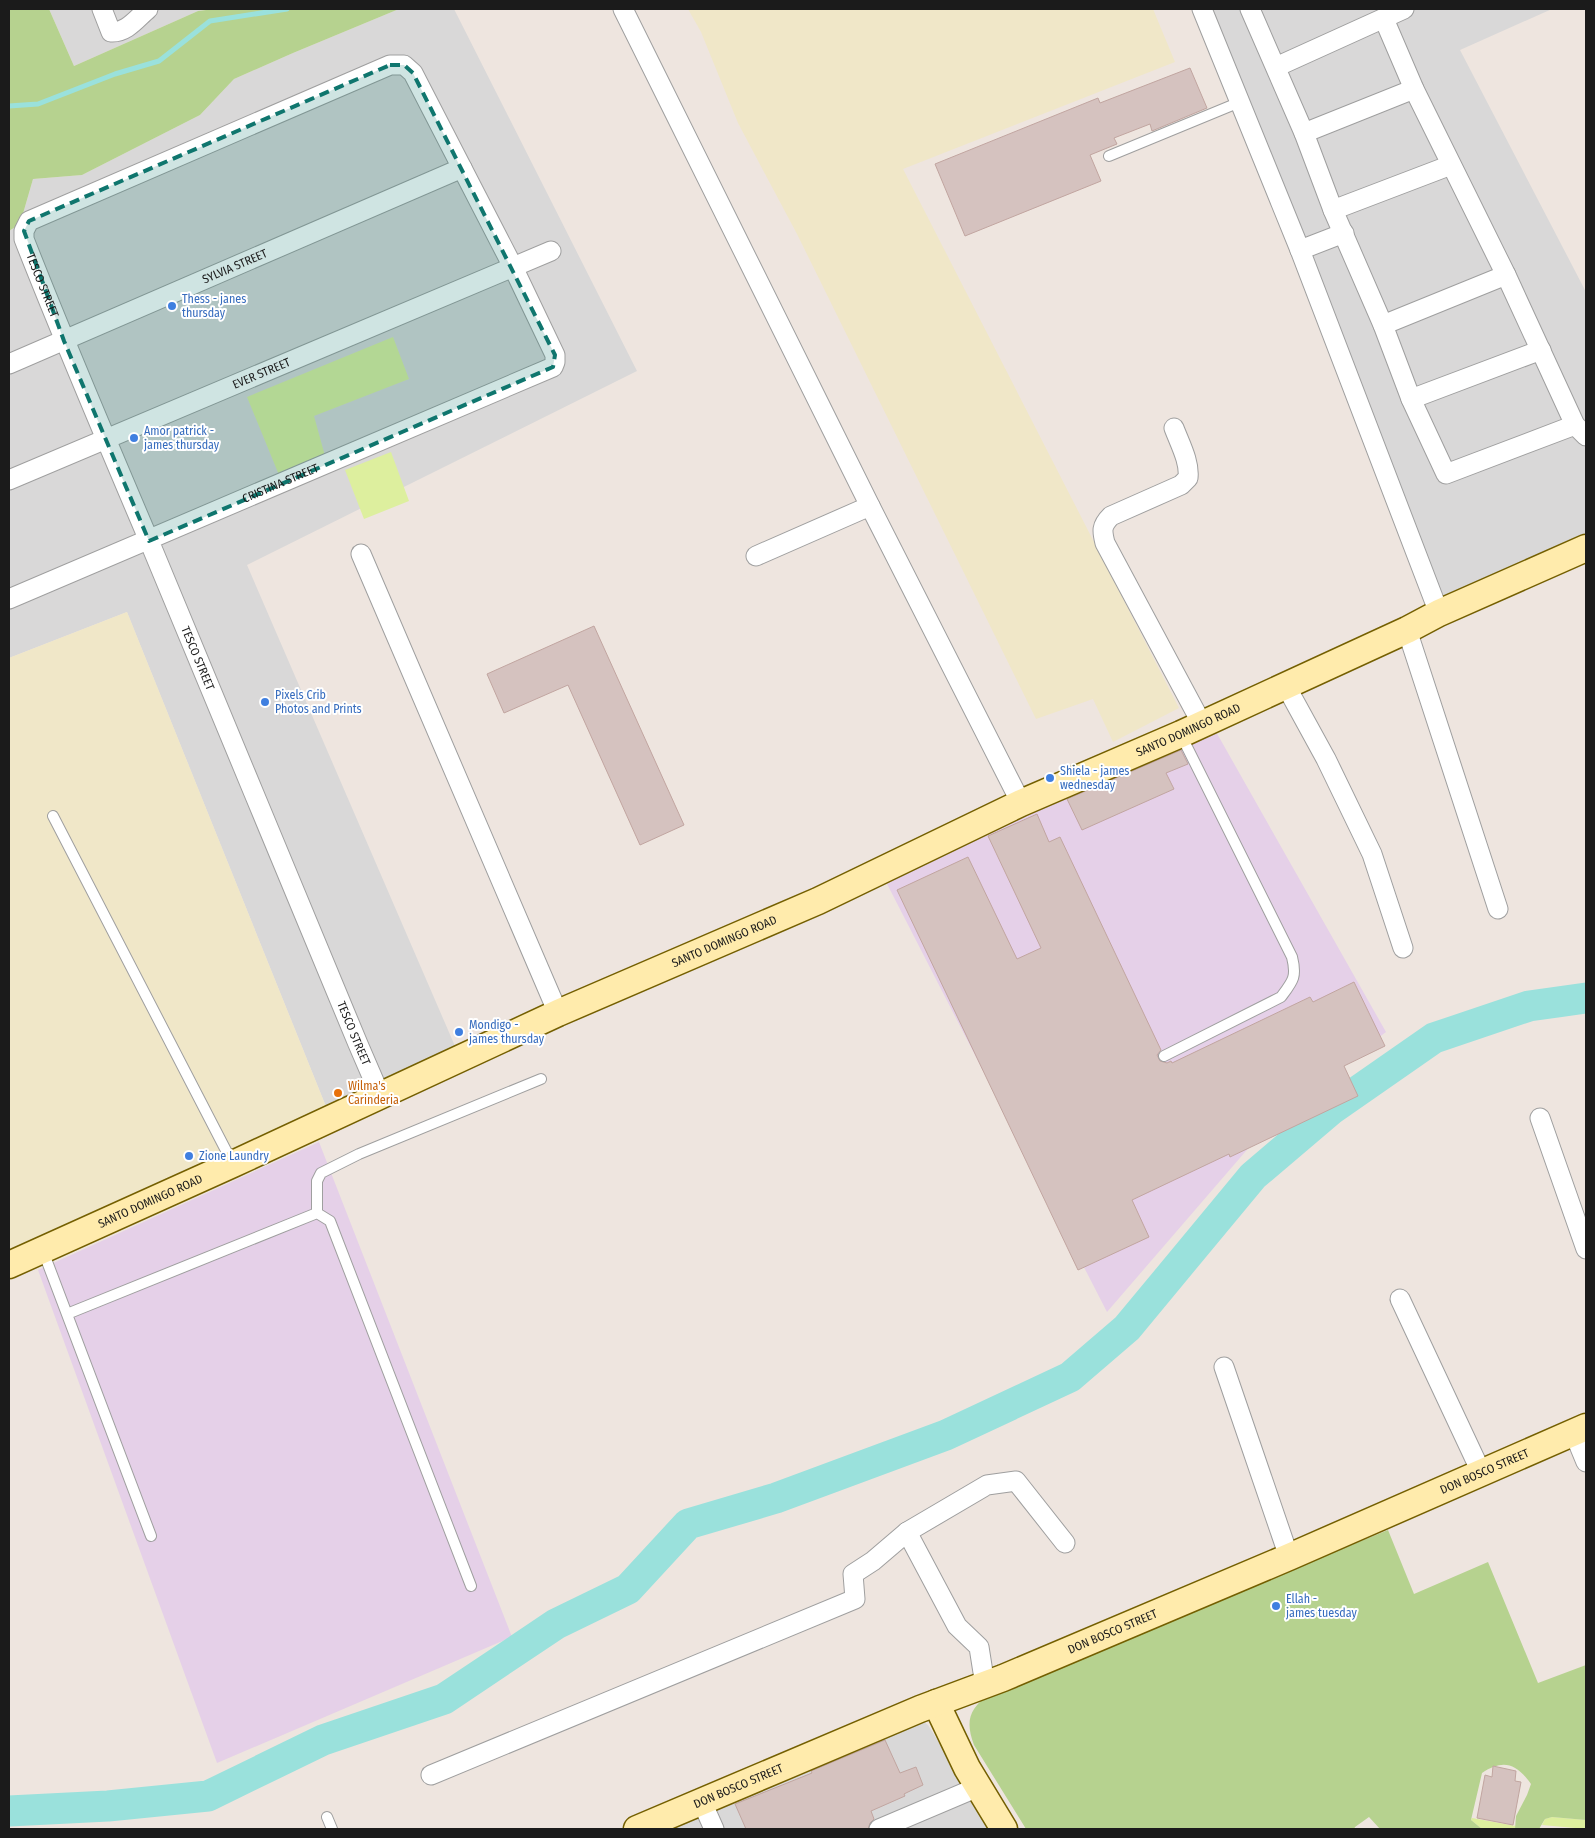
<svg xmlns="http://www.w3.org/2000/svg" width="1595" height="1838" font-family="'Fira Sans Condensed',sans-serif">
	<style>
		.residential { fill: #d9d8d8 }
		.industrial { fill: #e5d0e8 }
		.farmland { fill: #f0e7c8 }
		.grass { fill: #ddef9e }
		.forest { fill: #b6d28f }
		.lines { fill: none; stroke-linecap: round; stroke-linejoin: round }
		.stream { stroke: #9ae1dc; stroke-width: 5 }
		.river { stroke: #9ae1dc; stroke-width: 31 }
		.building { fill: #d5c2bf; stroke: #c1a5a0 }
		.lane-casing { stroke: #9f9f9f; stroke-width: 12 }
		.street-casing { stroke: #9f9f9f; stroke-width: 21 }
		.secondary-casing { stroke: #745f00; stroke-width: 29 }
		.lane { stroke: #fff; stroke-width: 10 }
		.street { stroke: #fff; stroke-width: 19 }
		.secondary { stroke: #ffebac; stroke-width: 26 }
		.marked { fill: #0f766e; fill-opacity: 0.2; stroke: #0f766e; stroke-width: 4; stroke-dasharray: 10 6; stroke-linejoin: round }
		.shop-dot { fill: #3f7fe0; stroke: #fff; stroke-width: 2 }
		.food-dot { fill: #e8710a; stroke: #fff; stroke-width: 2 }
		.labels { text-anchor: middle; stroke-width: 4; stroke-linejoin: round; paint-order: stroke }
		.street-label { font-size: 12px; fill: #1b1b1b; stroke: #fff }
		.shop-label { font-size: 12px; fill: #366cbe; stroke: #fff; text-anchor: start }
		.food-label { font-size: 12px; fill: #c56008; stroke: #fff; text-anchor: start }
	</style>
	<rect width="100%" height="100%" fill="#eee5df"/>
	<path class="residential" d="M49,9H214L198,11L74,66Z
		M399,9H454L637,371L247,565L461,1060L331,1119L127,612L9,658V231L20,224L33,179L82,175L200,115L234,79L293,53Z
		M1194,9H1552L1460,50L1586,292V537L1445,600Z
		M921,1720L928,1725L992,1829H655Z"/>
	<path class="industrial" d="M1215,730L1386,1032L1330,1074L1258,1137L1107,1312L885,880Z
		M319,1142L512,1637L217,1763L38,1270Z"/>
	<path class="farmland" d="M688,9H1153L1175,62L903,169L1179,708L1113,742L1093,699L1036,719L797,234L738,123L701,32Z
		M127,612L331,1119L9,1255V658Z"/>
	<path class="grass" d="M393,337L409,379L314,416L325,456L279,475L247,397Z
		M391,452L409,501L364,519L345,470Z
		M1552,1817L1586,1820V1829L1542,1825L1545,1819Z
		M1472,1818L1516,1826L1515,1829H1482L1471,1820Z"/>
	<path class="forest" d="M9,9H49L74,66L198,11L214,9H399L293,53L234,79L200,115L82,175L33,179L20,224L9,231Z
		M1388,1530L1414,1594L1488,1562L1538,1683L1586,1665V1820L1552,1817L1545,1819L1539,1829H1515L1516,1816L1527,1795L1531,1784C1516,1763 1503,1759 1482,1773L1471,1820L1482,1829H1380L1369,1817L1355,1827L1354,1829H1026L974,1745C965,1720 969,1710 990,1693Z"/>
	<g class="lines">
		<path class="stream" d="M9,106L38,104L115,74L159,61L210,21L287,9"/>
		<path class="river" d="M9,1811L108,1806L208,1796L323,1740L444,1699L556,1624L628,1589L688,1524L776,1498L946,1435L1070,1377L1127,1328L1253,1176L1332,1109L1434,1038L1529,1006L1586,998"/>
	</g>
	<path class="building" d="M1190,68L1207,108L1152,131L1150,124L1114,138L1117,144L1090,155L1101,181L965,236L935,164L1098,98L1100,103Z
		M594,626L684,825L640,845L568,685L504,713L487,674Z
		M1181,750L1188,764L1166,773L1174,789L1082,830L1067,799Z
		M1037,814L1049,842L1060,837L1161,1050L1157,1055L1160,1061L1167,1063L1171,1061L1172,1063L1310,997L1313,1002L1354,982L1385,1046L1344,1066L1358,1096L1230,1157L1229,1154L1132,1200L1149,1237L1078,1270L897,890L968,857L1017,959L1041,948L988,836Z
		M885,1740L900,1773L916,1767L923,1785L908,1792L904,1794L905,1796L871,1811L874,1819L870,1823L868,1829H746L735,1804L812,1773L811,1771Z
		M1493,1766L1516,1771L1515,1781L1521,1782L1513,1825L1477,1818L1485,1775L1492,1777Z"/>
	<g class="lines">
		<defs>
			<path id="lane" d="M1109,156L1240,102
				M53,816L233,1164
				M1164,1056L1281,997C1293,981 1297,977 1292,957L1181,735
				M317,1213V1181L321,1173L359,1154L541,1079
				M43,1251L151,1536
				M67,1314L317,1213L330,1221L471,1586
				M327,1817L332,1829"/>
			<g id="street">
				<path d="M102,9L111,32C127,33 137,18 148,9"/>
				<path d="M623,9L870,506L1021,803"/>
				<path d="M1202,9L1300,250L1439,613"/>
				<path d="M1250,9L1304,133L1333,210L1383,325L1411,399L1446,474L1575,425"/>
				<path d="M1384,19L1414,89L1506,275L1575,425L1586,436"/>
				<path d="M1276,67L1404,9"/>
				<path d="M1304,133L1414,89"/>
				<path d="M1333,210L1451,165"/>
				<path d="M1300,250L1344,233"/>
				<path d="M1383,325L1506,275"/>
				<path id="s1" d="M9,364L462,168"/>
				<path d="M1411,399L1541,350"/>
				<path d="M1174,428C1180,444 1190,462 1188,478L1181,485L1111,516C1101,526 1102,531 1105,543L1202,724"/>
				<path id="s2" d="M9,480L551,251"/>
				<path d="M361,554L558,1013"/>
				<path d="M756,556L870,506"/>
				<path id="s3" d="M9,599L553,367L555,362V355L513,267L413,73L404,65H390L29,221L24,231V239C64,341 107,442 150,543C219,710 289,877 358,1044L380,1095"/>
				<path d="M1407,630L1498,909"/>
				<path d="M1286,686L1326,759L1372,854L1403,948"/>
				<path d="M1540,1118L1586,1249"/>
				<path d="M1400,1299L1482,1474"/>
				<path d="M1224,1367L1289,1557"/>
				<path d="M1574,1433L1586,1462"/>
				<path d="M907,1532L957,1626L979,1647L985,1685"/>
				<path d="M431,1775L855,1599L853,1574L873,1561L907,1532L987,1485L1016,1481L1065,1543"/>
				<path d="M702,1802L714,1829"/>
				<path d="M879,1829L978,1787"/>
			</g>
			<g id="secondary">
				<path id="s4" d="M9,1265L233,1164L558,1013L818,901L1021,803L1181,734L1407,630L1439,613L1586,548"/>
				<path d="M936,1703L967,1768L1004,1829"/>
				<path id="s5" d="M637,1829L920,1709L1003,1678L1289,1557L1586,1427"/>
			</g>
		</defs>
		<use href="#lane" class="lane-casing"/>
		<use href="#street" class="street-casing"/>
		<use href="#secondary" class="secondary-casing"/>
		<use href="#lane" class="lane"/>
		<use href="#street" class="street"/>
		<use href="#secondary" class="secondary"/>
	</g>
	<path class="marked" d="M390,65H404L413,73L555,355L553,367L149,541L64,341L24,231L29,221Z"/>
	<g class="shop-dot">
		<circle cx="172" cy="306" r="5"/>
		<circle cx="134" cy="438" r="5"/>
		<circle cx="265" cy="702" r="5"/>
		<circle cx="1050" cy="778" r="5"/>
		<circle cx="459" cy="1032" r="5"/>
		<circle cx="189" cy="1156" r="5"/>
		<circle cx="1276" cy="1606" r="5"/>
	</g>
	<circle class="food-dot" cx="338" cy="1093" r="5"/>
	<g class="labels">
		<g class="street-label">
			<text dy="4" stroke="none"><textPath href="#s1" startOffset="246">SYLVIA STREET</textPath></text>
			<text dy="4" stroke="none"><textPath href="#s3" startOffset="1408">TESCO STREET</textPath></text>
			<text dy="4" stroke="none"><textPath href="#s2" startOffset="274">EVER STREET</textPath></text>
			<text dy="4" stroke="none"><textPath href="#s3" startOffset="295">CRISTINA STREET</textPath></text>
			<text dy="4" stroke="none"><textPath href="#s3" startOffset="1812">TESCO STREET</textPath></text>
			<text dy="4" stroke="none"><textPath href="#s4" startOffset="1295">SANTO DOMINGO ROAD</textPath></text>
			<text dy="4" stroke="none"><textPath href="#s4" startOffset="785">SANTO DOMINGO ROAD</textPath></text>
			<text dy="4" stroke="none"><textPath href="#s3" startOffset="2218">TESCO STREET</textPath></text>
			<text dy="4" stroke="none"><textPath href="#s4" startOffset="155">SANTO DOMINGO ROAD</textPath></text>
			<text dy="4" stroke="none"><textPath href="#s5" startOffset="920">DON BOSCO STREET</textPath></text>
			<text dy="4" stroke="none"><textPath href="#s5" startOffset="515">DON BOSCO STREET</textPath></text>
			<text dy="4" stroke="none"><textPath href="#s5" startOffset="110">DON BOSCO STREET</textPath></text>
		</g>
		<g class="shop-label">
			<text x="182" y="303">Thess - janes<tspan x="182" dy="14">thursday</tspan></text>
			<text x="144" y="435">Amor patrick -<tspan x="144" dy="14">james thursday</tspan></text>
			<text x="275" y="699">Pixels Crib<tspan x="275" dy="14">Photos and Prints</tspan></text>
			<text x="1060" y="775">Shiela - james<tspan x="1060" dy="14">wednesday</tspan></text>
			<text x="469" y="1029">Mondigo -<tspan x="469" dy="14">james thursday</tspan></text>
			<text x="199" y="1160">Zione Laundry</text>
			<text x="1286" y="1603">Ellah -<tspan x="1286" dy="14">james tuesday</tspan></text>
		</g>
		<g class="food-label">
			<text x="348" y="1090">Wilma's<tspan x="348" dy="14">Carinderia</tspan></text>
		</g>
	</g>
	<rect width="1595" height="1838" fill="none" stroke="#1b1b1b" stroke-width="20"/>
</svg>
